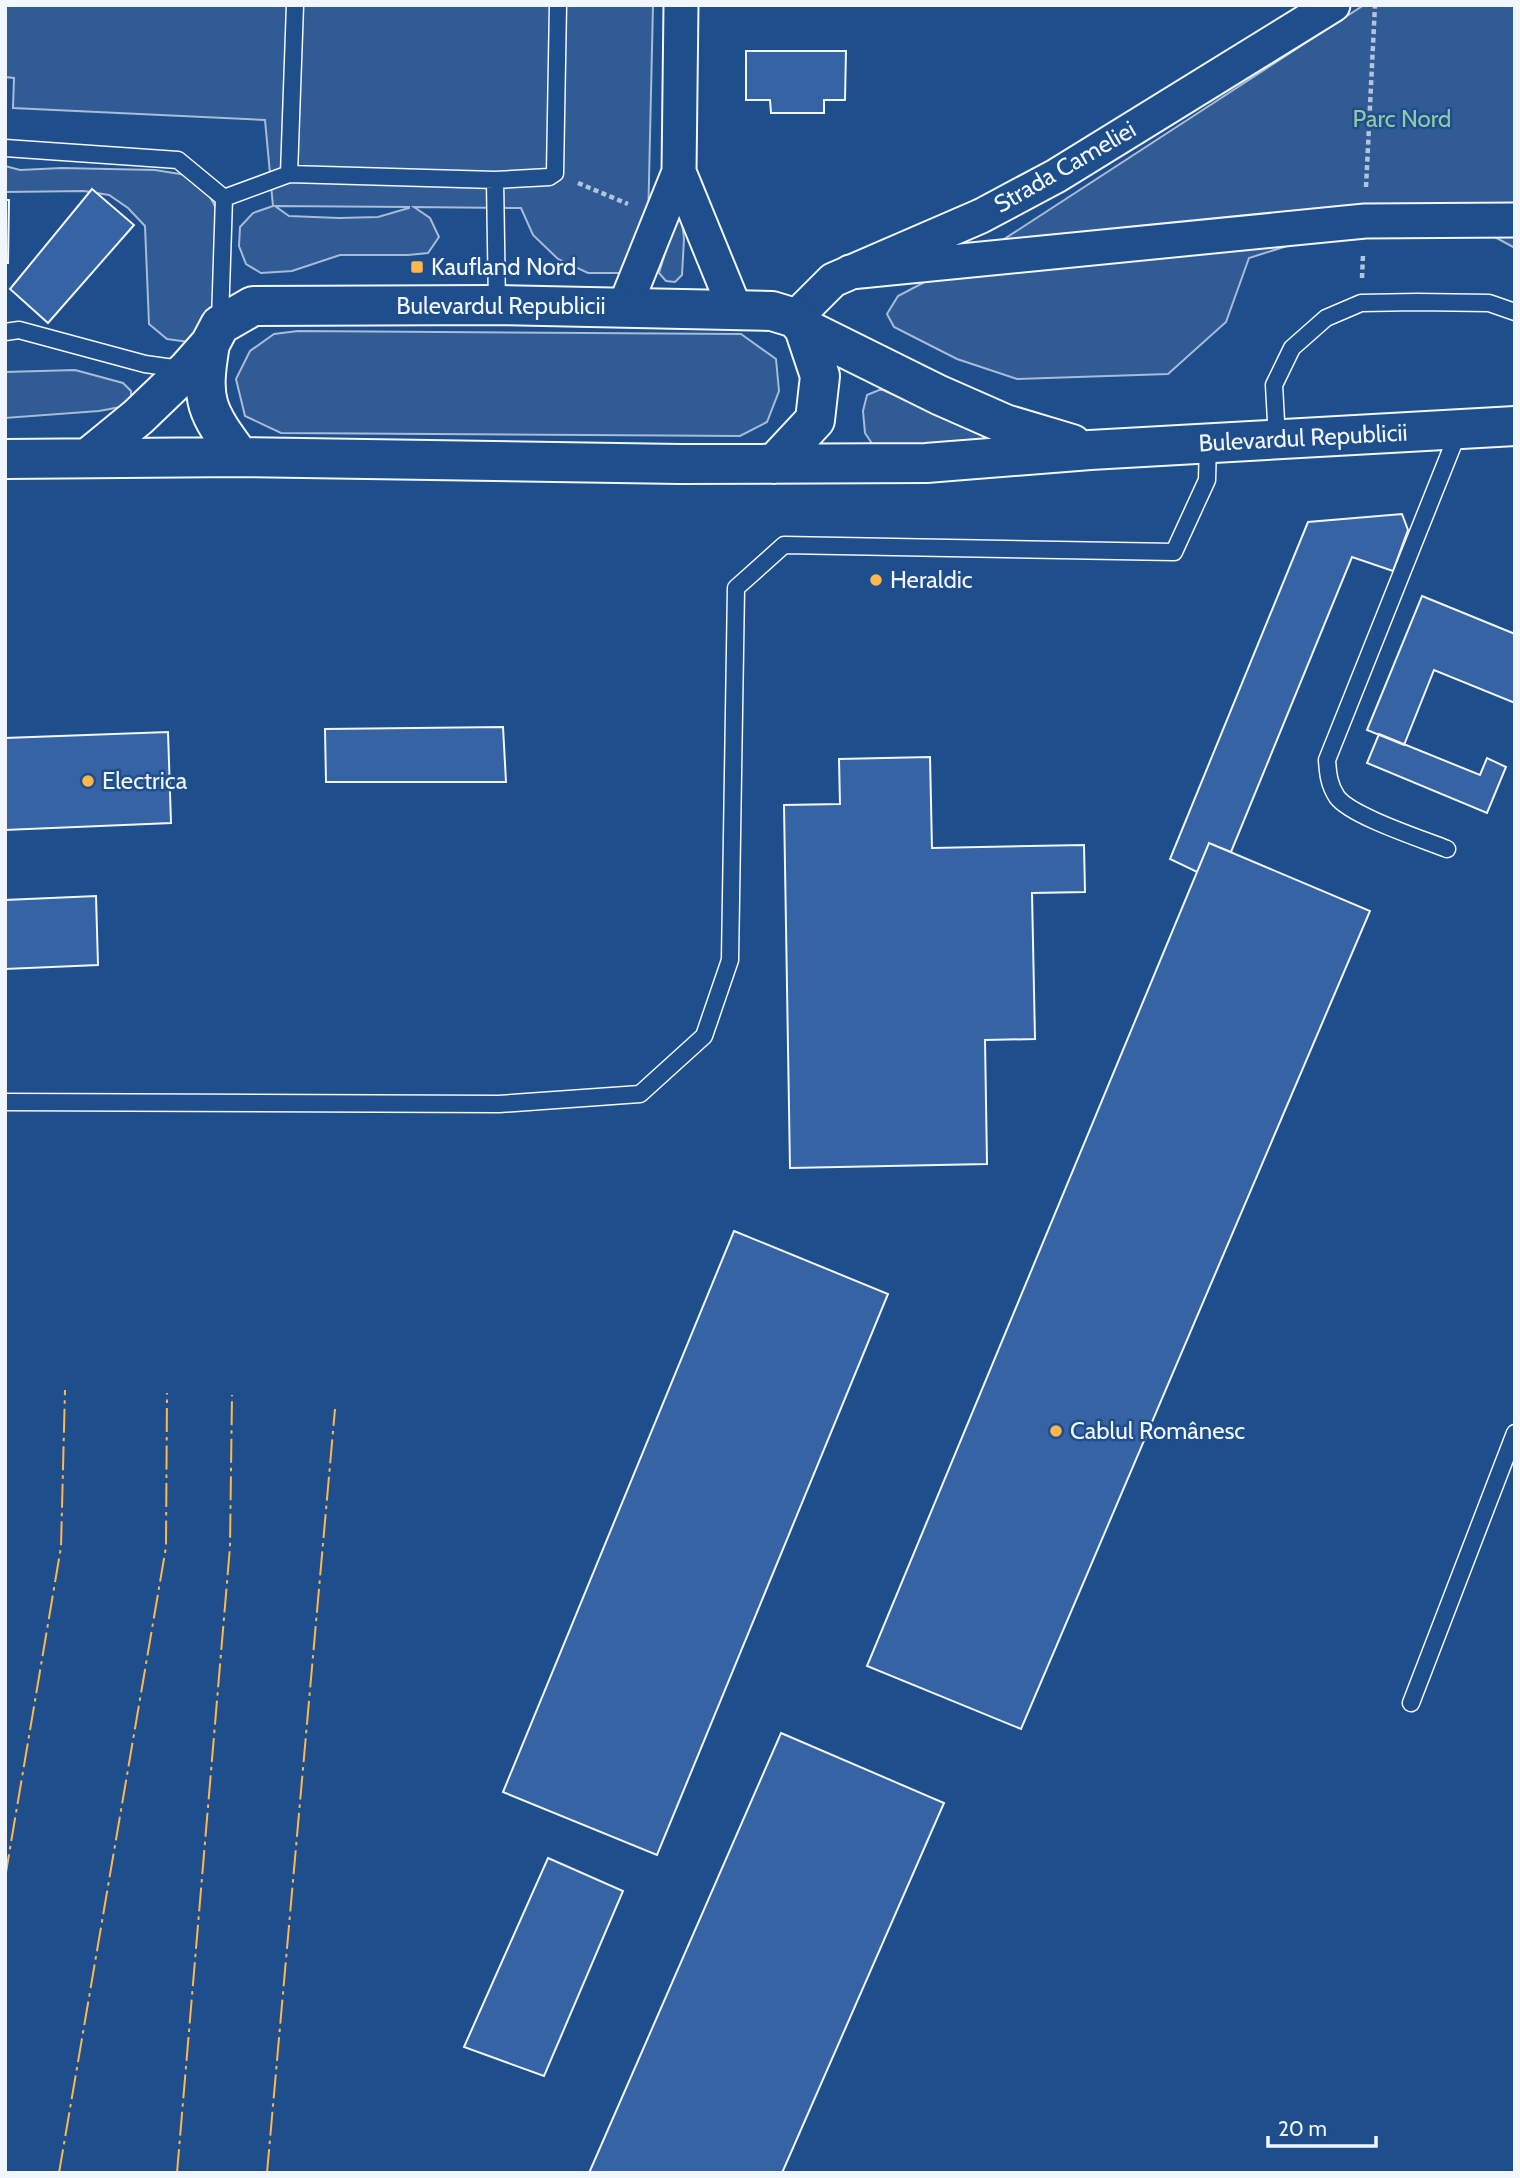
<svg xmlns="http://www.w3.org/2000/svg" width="1520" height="2178" font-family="Cabin,sans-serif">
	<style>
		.built { fill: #305b95; stroke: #a8bbd7; stroke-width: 2; fill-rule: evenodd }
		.building { fill: #3563a3; stroke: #f2f6ff; stroke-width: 2 }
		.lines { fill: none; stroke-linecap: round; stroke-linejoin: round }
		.lane-casing { stroke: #f2f6ff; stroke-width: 19 }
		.street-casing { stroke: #f2f6ff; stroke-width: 37 }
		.primary-casing { stroke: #f2f6ff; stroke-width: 42 }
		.path { stroke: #b3c4dc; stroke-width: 4.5; stroke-dasharray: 5 3.5; stroke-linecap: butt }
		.lane { stroke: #1f4e8c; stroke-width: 16 }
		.street { stroke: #1f4e8c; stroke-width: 33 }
		.primary { stroke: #1f4e8c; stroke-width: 38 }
		.power { stroke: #ffb74d; stroke-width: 2; stroke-dasharray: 24 5 3.5 5; stroke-linecap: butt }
		.poi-dot { fill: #ffb74d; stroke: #1f4e8c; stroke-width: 2.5 }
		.labels { text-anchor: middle; stroke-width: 5; stroke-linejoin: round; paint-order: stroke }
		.park-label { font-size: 24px; fill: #97c8a6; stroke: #1f4e8c }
		.street-label { font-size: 24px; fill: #f2f6ff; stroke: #1f4e8c }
		.poi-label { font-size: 24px; fill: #f2f6ff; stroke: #1f4e8c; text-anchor: start }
	</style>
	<rect width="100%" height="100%" fill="#1f4e8c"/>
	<path class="built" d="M5,5H653L648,224L623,273H588L558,259L533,235L521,208L414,207L430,218L439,237L428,253L408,255H340L292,271L261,273L246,264L239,246L240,227L253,213L273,206L265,120L13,108L14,78L5,77ZM275,206L409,207V208L378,217L339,218L289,216Z
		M1364,5H1515V248L1493,236L1341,229L1249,258L1226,322L1168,374L1017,379L957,359L894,327L887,314L898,296L995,245Z
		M5,166L20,170L62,168L155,170L186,175L209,195L218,212L213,313L196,343L167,339L149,324L145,226L128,208L109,195L84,191L5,192Z
		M680,204L684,239L682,275L675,282L666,281L659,273Z
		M298,331L741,334L776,359L779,391L767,422L740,436L281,433L245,416L236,379L250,351L274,334Z
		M75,370L123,383L131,391V398L126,406L99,411L5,418V372Z
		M879,390H883L1002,444L875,448L865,433L863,411L867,395Z"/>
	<path class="building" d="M746,51H846L845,100H824V113H771L770,100H746Z
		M92,189L134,225L48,323L10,289Z
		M5,200H9L8,263H5Z
		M1402,514L1408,530L1393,571L1352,557L1231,852L1209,843L1197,872L1170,859L1308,522Z
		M1422,596L1515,634V703L1434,670L1404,745L1367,730Z
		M503,727L506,782H326L325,729Z
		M168,732L171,823L5,830V738Z
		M1379,734L1480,775L1487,758L1506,767L1487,813L1367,763Z
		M930,757L932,848L1084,845L1085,892L1032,893L1035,1039L985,1040L987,1164L790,1168L784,805L840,804L839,759Z
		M1209,843L1370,911L1021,1729L867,1666Z
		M96,896L98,965L5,969V900Z
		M734,1231L888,1294L657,1855L503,1792Z
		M781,1733L944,1803L782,2173H589Z
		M548,1858L623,1891L544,2076L464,2047Z"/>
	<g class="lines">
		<defs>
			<path id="lane" d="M5,148L178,160L224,198L289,174L495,180L549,177L555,173L558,5
				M289,174L295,5
				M495,180L497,305
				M220,321L224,198
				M5,332L19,330L145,364L181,369
				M1277,439L1274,385L1292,348L1326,318L1361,303L1417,302L1489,303L1515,312
				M1447,849C1422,839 1351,816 1337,797C1329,785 1328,774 1327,760L1459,430
				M5,1102L499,1104L640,1094L704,1036L730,960L736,588L784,545L1174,552L1207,480L1208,443
				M1411,1703L1515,1433"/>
			<path id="street" d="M679,172L681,5
				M850,272L1365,221L1515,220
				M625,306L679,172L735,309
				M795,318L833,280L981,216L1056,176L1333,5"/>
			<path id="primary" d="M210,344C200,402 206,411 240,457
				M88,458L138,417L187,370L210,344L220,325L253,306L497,305L772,311L795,318L804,328L939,395L1005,424L1072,444
				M5,459L240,457L680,464L926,463L1090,450L1515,426
				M774,464L815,420L820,376L804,328"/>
		</defs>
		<use href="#lane" class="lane-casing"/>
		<use href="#street" class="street-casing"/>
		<use href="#primary" class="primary-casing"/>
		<path class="path" d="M578,183L628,204
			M1366,187L1375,5
			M1362,278L1363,255"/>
		<use href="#lane" class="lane"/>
		<use href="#street" class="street"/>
		<use href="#primary" class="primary"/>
		<path class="power" d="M5,1878L61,1547L65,1390
			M59,2173L166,1547L167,1393
			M177,2173L230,1547L232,1395
			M267,2173L335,1409"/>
	</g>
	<g class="poi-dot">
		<rect x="410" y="260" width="14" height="14" rx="3.5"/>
		<circle cx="876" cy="580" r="7"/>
		<circle cx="88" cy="781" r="7"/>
		<circle cx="1056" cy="1431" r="7"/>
	</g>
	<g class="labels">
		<g class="park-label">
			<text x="1402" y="127">Parc Nord</text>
		</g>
		<g class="street-label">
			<text transform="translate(1065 167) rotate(-30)" y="8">Strada Cameliei</text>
			<text x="501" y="314">Bulevardul Republicii</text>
			<text transform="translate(1303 438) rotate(-3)" y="8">Bulevardul Republicii</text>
		</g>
		<g class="poi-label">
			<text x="431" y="275">Kaufland Nord</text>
			<text x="890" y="588">Heraldic</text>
			<text x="102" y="789">Electrica</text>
			<text x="1070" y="1439">Cablul Românesc</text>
		</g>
	</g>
	<rect width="1520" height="2178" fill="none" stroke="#f2f6ff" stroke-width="14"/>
	<path d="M1268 2136v10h108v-10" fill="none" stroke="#f2f6ff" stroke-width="3.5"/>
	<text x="1278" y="2136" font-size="21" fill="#f2f6ff" stroke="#1f4e8c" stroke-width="5" paint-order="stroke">20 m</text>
</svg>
